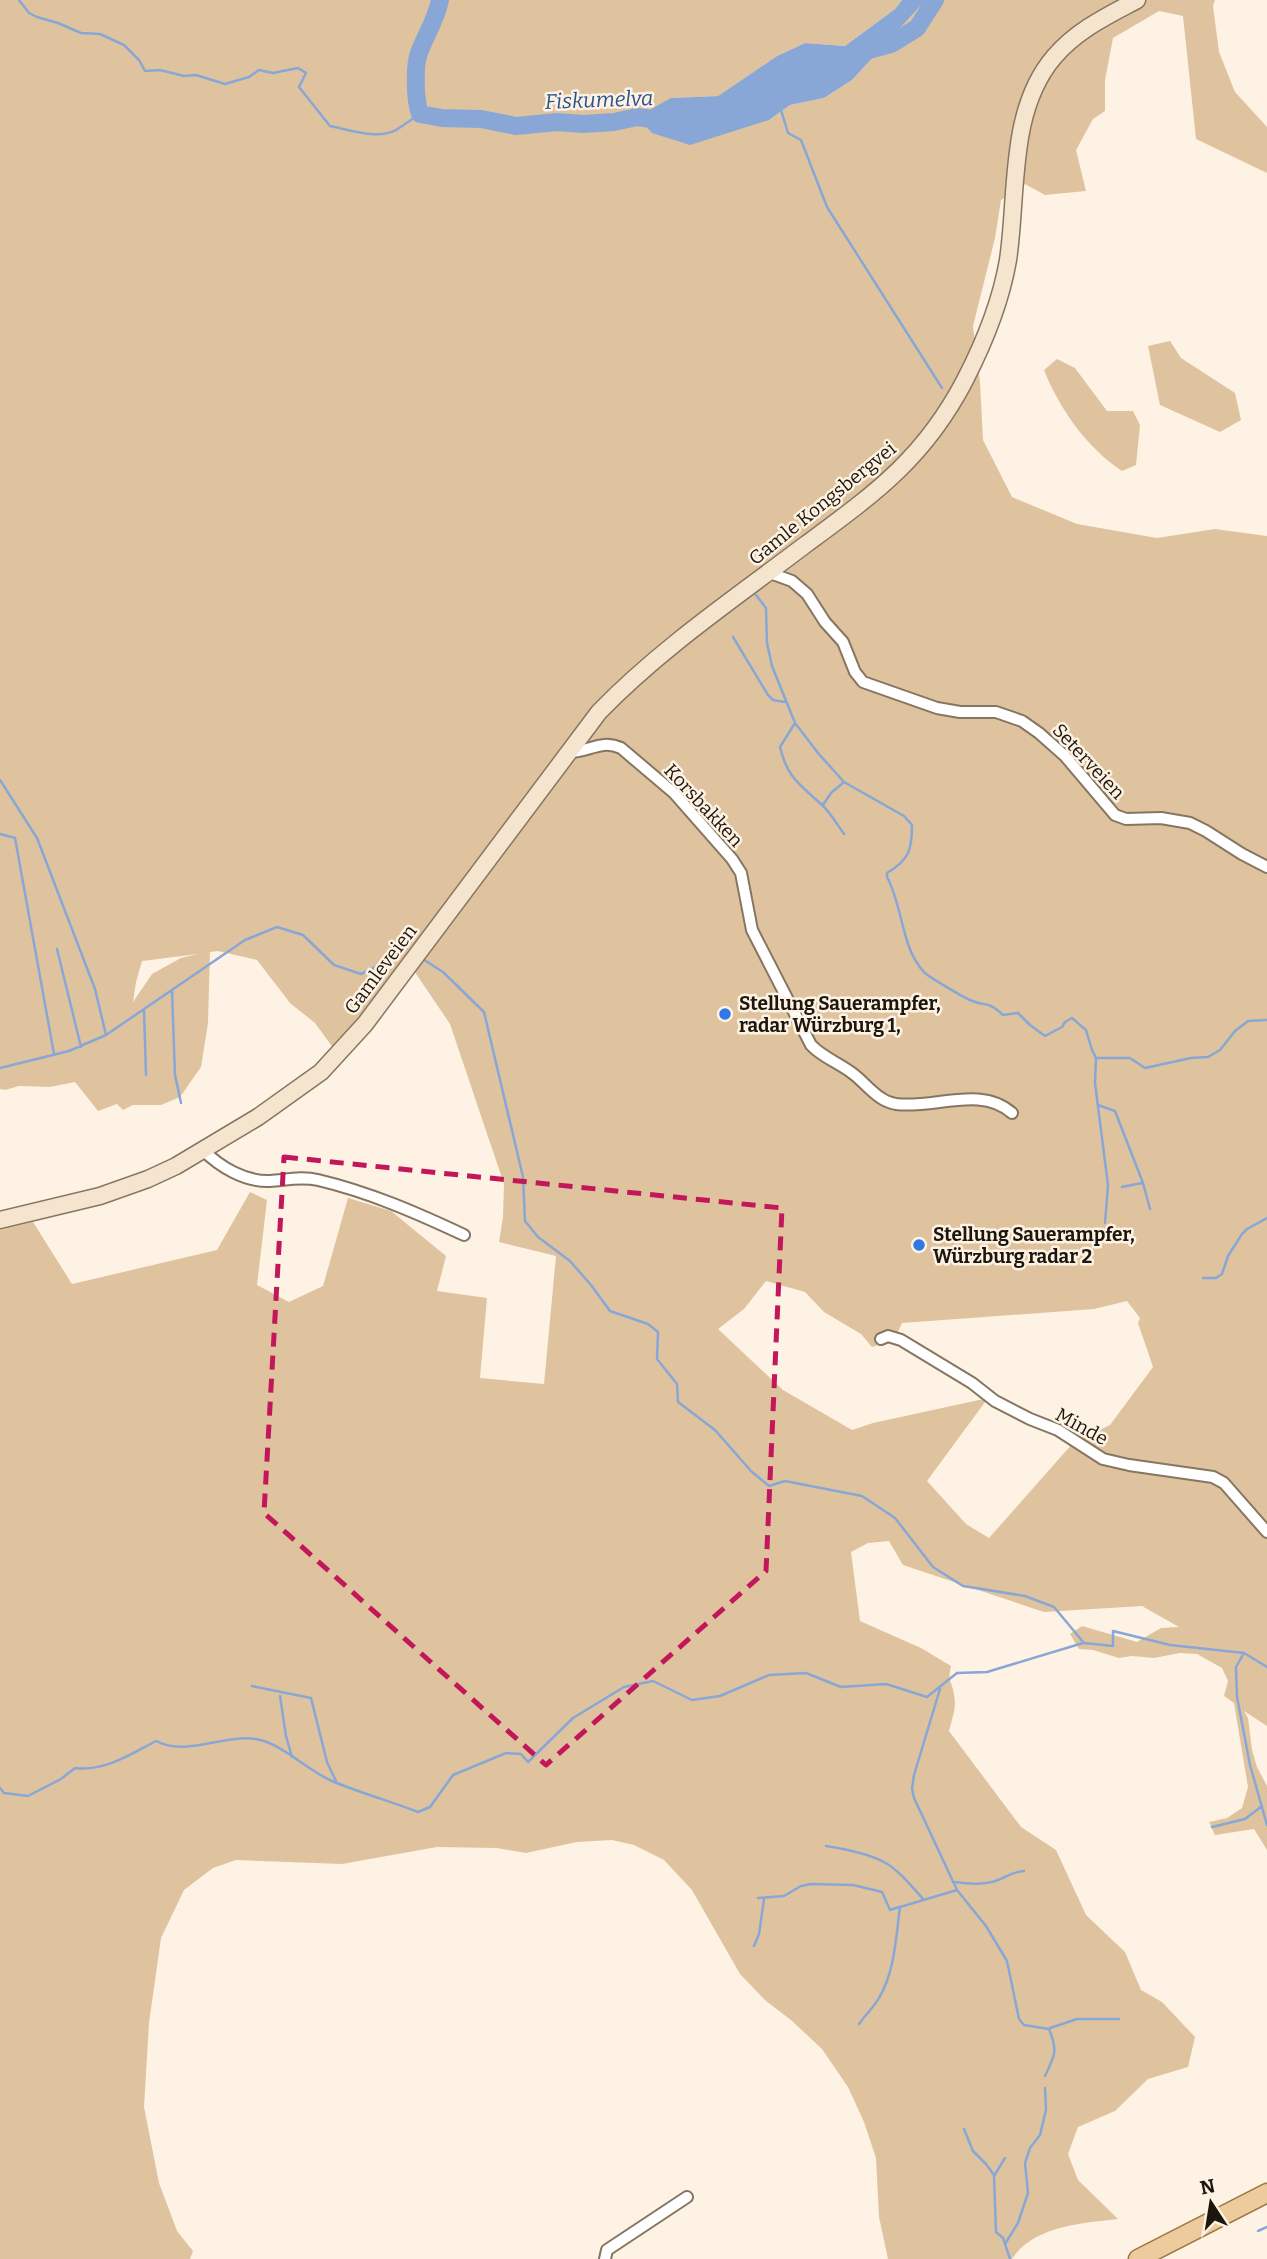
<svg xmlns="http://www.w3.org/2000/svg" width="1267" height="2259" font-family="Bitter,serif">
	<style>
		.green { fill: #dfc39e; fill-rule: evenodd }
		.water { fill: #88a7d6 }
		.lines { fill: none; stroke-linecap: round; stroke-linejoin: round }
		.stream { stroke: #88a7d6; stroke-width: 2.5 }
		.river { stroke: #88a7d6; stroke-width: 18 }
		.street-casing { stroke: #867661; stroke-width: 14 }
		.secondary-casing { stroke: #867661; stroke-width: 19 }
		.primary-casing { stroke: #9c763f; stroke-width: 21 }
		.street { stroke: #fff; stroke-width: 10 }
		.secondary { stroke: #f6e5ce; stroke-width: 16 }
		.primary { stroke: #edcb9c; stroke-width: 18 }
		.marked { fill: none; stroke: #c2185b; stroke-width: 5; stroke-dasharray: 14 9; stroke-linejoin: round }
		.poi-dot { fill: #3078e5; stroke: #fdf2e4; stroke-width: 2.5 }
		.labels { text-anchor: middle; stroke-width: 5; stroke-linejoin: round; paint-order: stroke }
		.street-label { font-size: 19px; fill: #1c160d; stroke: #fdf2e4 }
		.poi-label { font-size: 19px; font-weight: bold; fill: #1c160d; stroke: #fdf2e4; text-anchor: start }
		.water-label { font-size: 21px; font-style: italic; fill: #2b528d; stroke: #fdf2e4 }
	</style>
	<rect width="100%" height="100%" fill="#fdf2e4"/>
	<path class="green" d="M0,0H902L895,9L845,46L805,43L777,56L718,96L672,98L769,120L790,105L824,98L852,80L926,0H1215L1213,6L1219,52L1235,92L1267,127V173L1196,139L1183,16L1159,11L1113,38L1105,80V111L1093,119L1076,150L1086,191L1045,195L1025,184L1001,200L995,238L973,326L980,382L983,440L1012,497L1077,524L1157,538L1215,529L1267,536V1726L1244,1711L1248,1718L1252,1750L1257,1767L1267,1786V1850L1254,1829L1215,1835L1209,1822L1227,1818L1242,1808L1248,1787L1234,1703L1224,1696L1228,1681L1222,1668L1197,1654L1180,1653L1154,1658L1132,1656L1119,1658L1093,1650L1079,1649L1070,1634L1082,1626L1137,1642L1161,1628L1179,1627L1142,1606L1044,1612L903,1565L889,1541L868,1543L851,1552L860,1621L921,1648L951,1666C947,1682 952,1680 954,1695C957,1707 952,1719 949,1731L1021,1827L1056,1850L1086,1915L1125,1952L1141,1990L1162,2002L1195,2037L1188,2067L1148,2079L1115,2111L1078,2127L1068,2154L1078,2180L1118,2219C1083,2223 1033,2226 1012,2259H888L879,2217L876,2158L864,2122L848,2087L822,2049L791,2020L766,2001L740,1974L692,1890L664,1860L634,1845L612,1840L577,1842L526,1853L497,1848L437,1847L342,1864L236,1860L213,1868L184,1890L161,1938L149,2023L144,2107L159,2183L177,2231L193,2251L190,2259H0V1230L33,1222L72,1284L217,1250L250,1192L267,1200L257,1285L289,1302L323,1286L348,1198L391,1211L446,1256L437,1291L487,1298L480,1378L544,1384L556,1256L499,1242L503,1217L504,1184L450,1024L406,959L334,1049L315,1023L290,1003L257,960L218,951L210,952L208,1023L201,1067L180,1097L161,1105H133L123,1110L117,1104L98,1111L75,1082L50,1087L19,1086L5,1090L0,1089ZM198,954L181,958L152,974L133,1002L136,982L142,961ZM766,1281L805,1292L824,1312L861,1334L872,1347L894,1340L902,1323L1094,1309L1127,1301L1140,1318L1138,1323L1153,1367L1110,1425L1073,1443L989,1538L966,1524L927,1481L988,1398L873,1423L852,1430L783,1390L718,1329L744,1309Z
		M1170,341L1181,358L1235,393L1241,420L1220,432L1160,405L1148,346Z
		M1057,359L1075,368L1107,411H1133L1140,425L1136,465L1122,471C1087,448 1059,408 1044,370Z"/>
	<path class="water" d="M902,0H926L852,80L824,98L790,105L769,120L690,145L652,133L637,117L671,98L718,96L777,56L805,43L845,46L895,9Z"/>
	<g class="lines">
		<path class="stream" d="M19,0L29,13L37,17L58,23L81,33L100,34L124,45L139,60L145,71L160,70L184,76L196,75L225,84L249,77L259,70L273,73L298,68L306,73L299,87L330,126C350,130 378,140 396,130C404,125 412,119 420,114
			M781,110L788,133L801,140L827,207L942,388
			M756,595L766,608L767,643L772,666L795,723L818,753L844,782L904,816L912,825C912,850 909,860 887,873V877C903,906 901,948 924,972C927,976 963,997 970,1000C985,1007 988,1000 1003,1015L1018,1013L1030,1025L1045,1036L1062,1027L1065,1022L1072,1018L1086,1030L1092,1050L1096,1058L1095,1083L1108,1185L1105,1223
			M733,637L768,695L773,700L785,702
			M795,723L780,747C787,777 799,784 821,804C830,812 837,824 844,834
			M0,780L37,838L95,989L106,1035
			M823,805L831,793L844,782
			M0,834L15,838L54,1054
			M57,949L81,1047
			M421,958L443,972L484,1012L523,1177L525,1221L538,1237L570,1261L591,1285L610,1311L648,1324L658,1332L657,1359L677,1384L678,1402L715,1430L751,1471L769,1486L785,1481L862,1496L895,1518L933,1567L963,1586L1025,1596L1054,1607L1084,1643L1113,1646V1631L1170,1645L1244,1653L1267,1667
			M172,991L175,1075L181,1103
			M144,1010L146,1075
			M1096,1058H1130L1145,1068L1191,1058L1208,1057L1220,1050L1235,1031L1248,1021L1267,1020
			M0,1068L69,1051L106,1035L245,940L277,927L303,935L334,965L361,974L382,964
			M1098,1105L1115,1111L1143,1183L1150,1209
			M1122,1187L1142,1183
			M1203,1278H1216L1222,1274L1228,1256L1242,1234L1247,1229L1267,1218
			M1244,1653L1236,1667L1237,1697L1250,1765L1267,1825
			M252,1686L311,1698L327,1762L336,1781
			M940,1689L914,1775L912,1789L914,1798L957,1890L986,1926L1007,1961L1019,2019L1024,2025L1049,2029C1058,2051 1055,2055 1045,2076
			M280,1696L286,1736L292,1757
			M0,1788L4,1793L28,1796L61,1779L75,1768C104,1772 131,1754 156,1741C191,1759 231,1728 267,1742C290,1751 309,1771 332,1781C360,1793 390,1801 418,1812L430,1807L453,1775L506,1753L521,1754L528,1762L573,1718L624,1687L653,1681L692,1700L720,1696L769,1675L806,1673L841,1687L886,1684L927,1697L957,1673L987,1672L1083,1643
			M1212,1827L1245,1819L1262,1806
			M826,1846C845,1849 867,1853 884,1862C900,1871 912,1887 924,1900
			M953,1882C968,1883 983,1886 998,1880C1008,1876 1012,1872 1024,1871
			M758,1898L784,1896L801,1886L811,1884L853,1885L882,1892L890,1910L899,1907
			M754,1946L759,1934L764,1899
			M859,2024C865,2015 874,2007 879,1998C895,1971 896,1937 900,1907L957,1890
			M1050,2028L1077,2019H1119
			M964,2129L973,2151L986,2164L994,2175
			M1005,2158L994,2176L996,2232L1003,2238L1010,2259
			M1258,2231L1267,2227
			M1005,2244L1018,2223L1028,2193L1025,2163L1030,2148L1040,2135L1046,2110L1045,2088"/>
		<path class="river" d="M440,0C436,20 426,34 419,53C414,67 415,100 420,114L442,118L481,119L516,126L557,122L583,124L614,122L637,117L659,120
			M861,52L891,44L917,28L935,0"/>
		<defs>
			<path id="street" d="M770,573L792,581L807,594L825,622L843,642L855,672L863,682L937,708L960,712H996L1022,721L1039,733L1065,756L1115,815L1126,819L1161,818L1190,823L1206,831L1242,854L1267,867
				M570,752C589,752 601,739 621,748L674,793L732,859L741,873L752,930L811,1045C822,1057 839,1063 852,1073C862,1080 870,1091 881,1098C885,1101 891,1103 896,1104C934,1109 981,1085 1012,1113
				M203,1150C220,1167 245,1182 270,1181C286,1180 301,1176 318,1180C369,1192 417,1213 464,1235
				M881,1339L888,1336L901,1340L972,1383L995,1401L1030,1419L1058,1430L1103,1459L1129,1465L1213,1477L1224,1483L1267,1532
				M605,2259L607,2250L687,2197"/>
			<path id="secondary" d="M0,1220L100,1196L148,1179L176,1166L258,1117L321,1072L365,1024L599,712C660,649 735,598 805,545C874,494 924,459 965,380C984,343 1001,301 1008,260C1018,194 1008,111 1054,57C1077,30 1107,16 1137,0"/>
			<path id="primary" d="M1138,2259L1267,2193"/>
		</defs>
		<use href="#street" class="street-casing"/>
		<use href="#secondary" class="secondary-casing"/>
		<use href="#primary" class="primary-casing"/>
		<use href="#street" class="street"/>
		<use href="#secondary" class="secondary"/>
		<use href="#primary" class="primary"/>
	</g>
	<path class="marked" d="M284,1157L782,1208L766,1571L546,1765L264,1513Z"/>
	<g class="poi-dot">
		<circle cx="725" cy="1014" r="7"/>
		<circle cx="919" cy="1245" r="7"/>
	</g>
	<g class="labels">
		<g class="street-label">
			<text transform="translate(822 503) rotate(-39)" y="7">Gamle Kongsbergvei</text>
			<text transform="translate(1089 761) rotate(47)" y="7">Seterveien</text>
			<text transform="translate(704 805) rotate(47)" y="7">Korsbakken</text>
			<text transform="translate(380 969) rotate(-53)" y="7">Gamleveien</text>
			<text transform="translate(1082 1426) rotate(29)" y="7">Minde</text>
		</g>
		<g class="poi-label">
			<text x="739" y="1010">Stellung Sauerampfer,<tspan x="739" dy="22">radar Würzburg 1,</tspan></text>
			<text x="933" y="1241">Stellung Sauerampfer,<tspan x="933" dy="22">Würzburg radar 2</tspan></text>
		</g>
		<g class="water-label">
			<text transform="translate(599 100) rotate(-2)" y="7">Fiskumelva</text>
		</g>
	</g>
	<g transform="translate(1211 2203) rotate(348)" stroke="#fdf2e4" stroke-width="5" paint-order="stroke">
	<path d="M0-5L12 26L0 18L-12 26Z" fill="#1c160d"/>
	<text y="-10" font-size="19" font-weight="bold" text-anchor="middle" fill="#1c160d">N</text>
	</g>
</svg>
